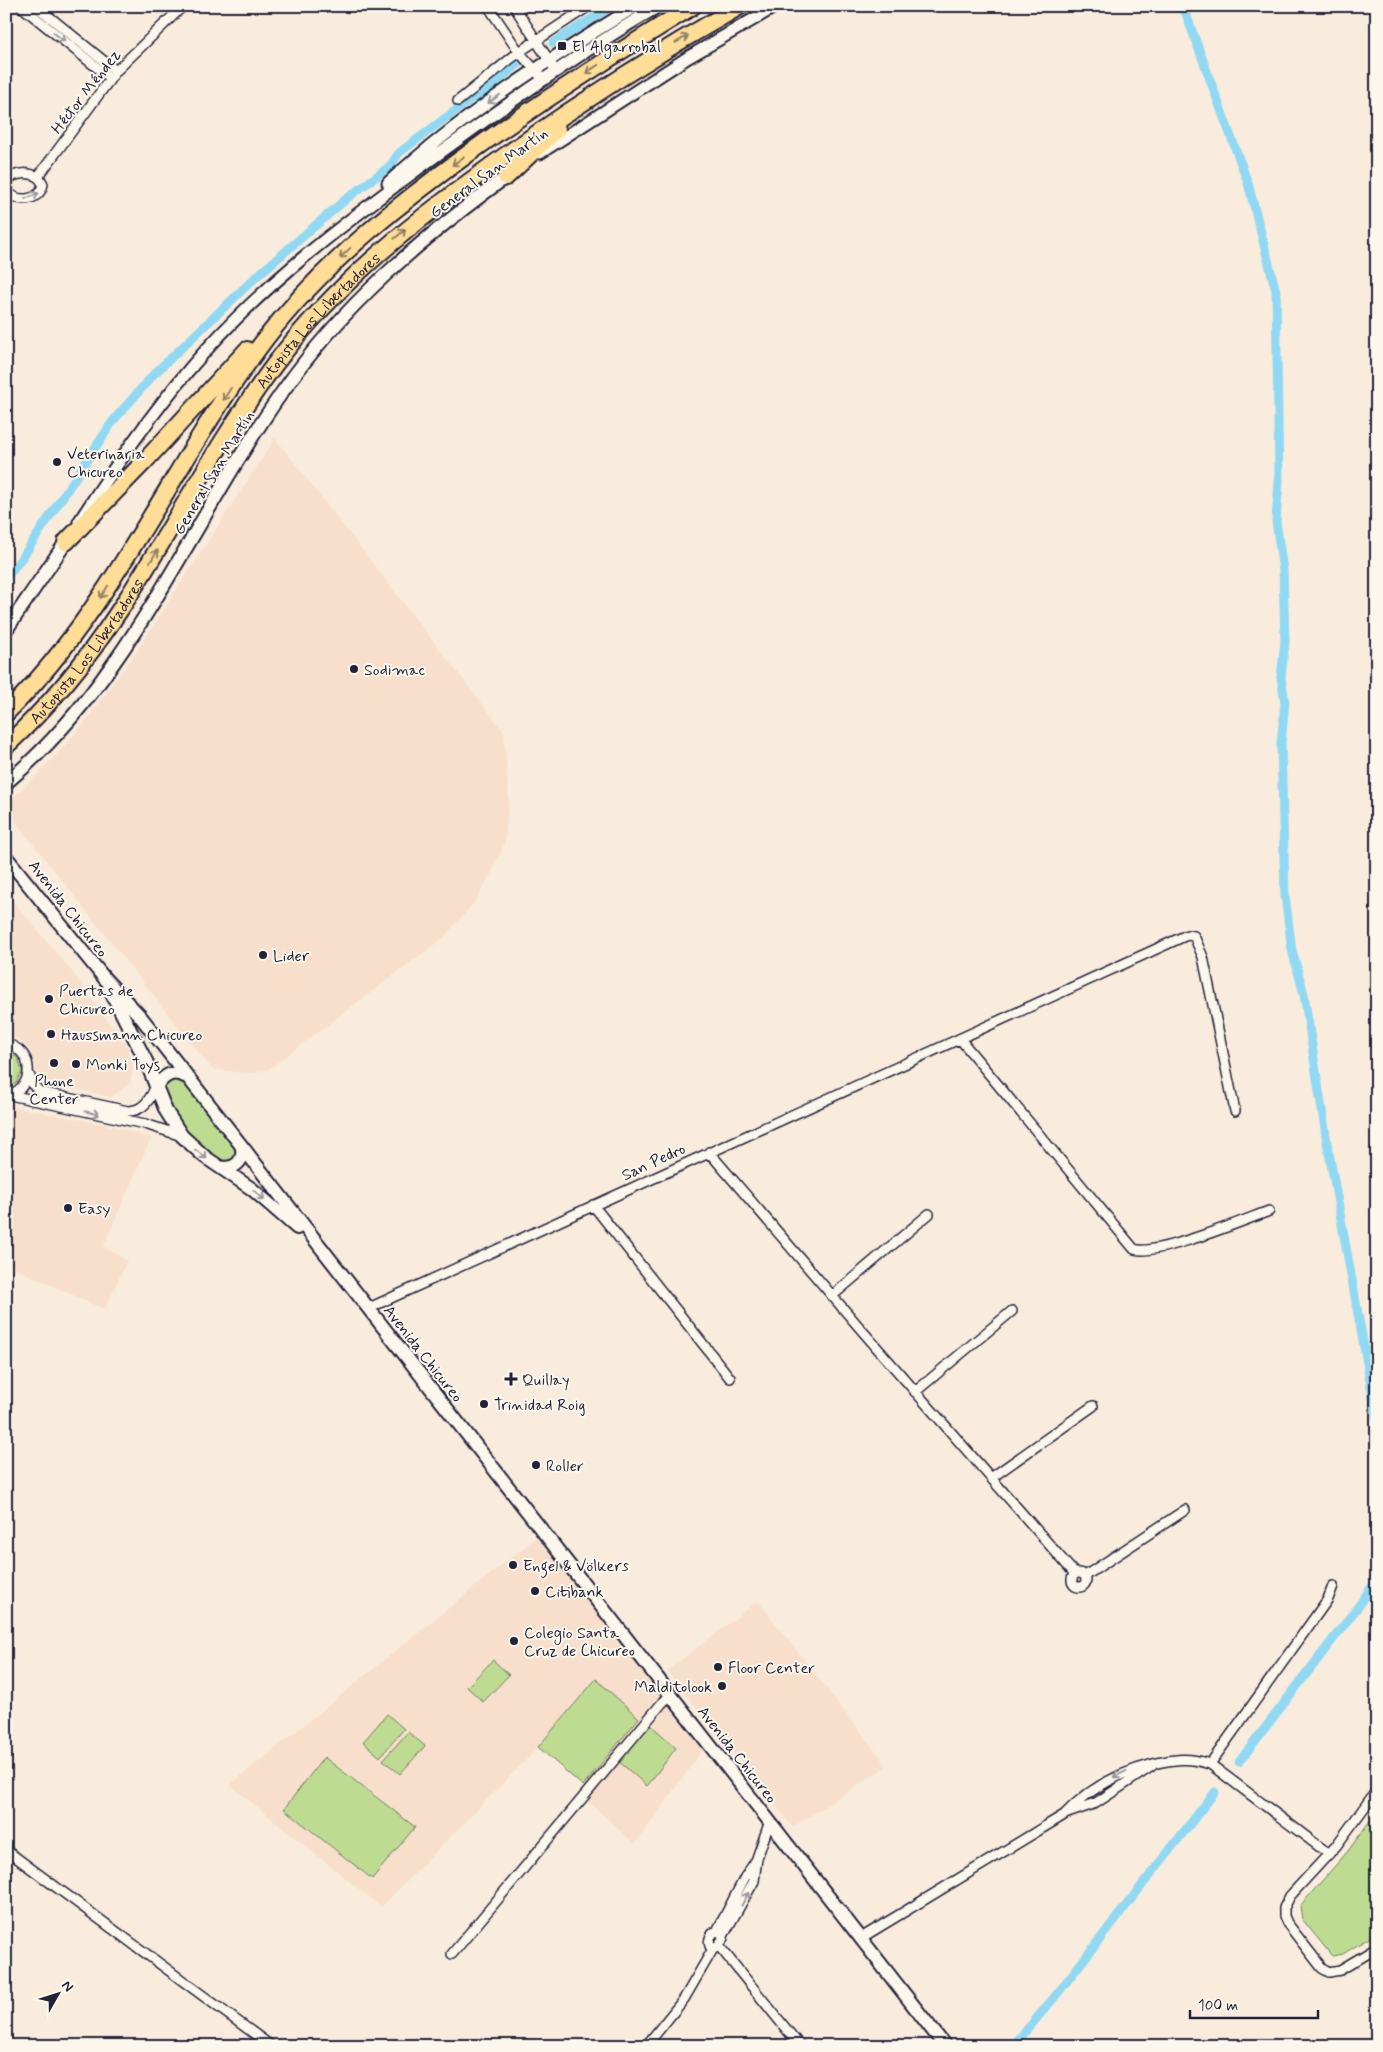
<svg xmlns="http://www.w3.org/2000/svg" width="1383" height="2052" font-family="Mynerve,sans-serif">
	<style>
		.built { fill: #f7dfcb }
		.green { fill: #bedb92; stroke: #707e66 }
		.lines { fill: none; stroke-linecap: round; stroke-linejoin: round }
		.canal { stroke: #91d9f3; stroke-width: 9 }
		.minor-casing { stroke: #22223b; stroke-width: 12 }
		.tertiary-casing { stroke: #22223b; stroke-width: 15 }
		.secondary-casing { stroke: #22223b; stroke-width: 16 }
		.motorway-casing { stroke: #22223b; stroke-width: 20 }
		.minor { stroke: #fbf7ec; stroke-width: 9 }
		.tertiary { stroke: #fbf7ec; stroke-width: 11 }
		.secondary { stroke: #fbf7ec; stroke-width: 12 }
		.motorway { stroke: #ffdd96; stroke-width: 16 }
		.oneway { stroke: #99979c }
		.oneway2 { stroke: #908068 }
		.poi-dot { fill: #22223b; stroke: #fbf7ec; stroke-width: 2 }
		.labels { text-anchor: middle; stroke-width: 4; stroke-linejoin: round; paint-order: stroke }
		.poi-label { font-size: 16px; fill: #22223b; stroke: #fbf7ec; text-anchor: start }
		.street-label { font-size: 16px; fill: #22223b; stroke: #fbf7ec }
	</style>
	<rect width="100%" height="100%" fill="#f9ecdd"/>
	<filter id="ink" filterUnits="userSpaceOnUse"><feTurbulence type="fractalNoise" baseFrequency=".02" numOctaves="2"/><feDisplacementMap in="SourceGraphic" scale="10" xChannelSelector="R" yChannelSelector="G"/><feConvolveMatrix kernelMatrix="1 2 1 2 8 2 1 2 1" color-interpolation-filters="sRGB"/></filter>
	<g filter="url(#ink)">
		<path class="built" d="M275,438L504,732L509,800L505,841L492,872L474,903L443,938L269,1069L253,1073L235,1072L212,1069L6,810V805L46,766L82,726L141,645Z
			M6,893L70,969L128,1048L133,1068L130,1083L111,1097L43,1082L36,1072L34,1060L28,1048L19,1039L6,1034Z
			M6,1105L112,1126L151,1138L103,1247L127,1260L105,1310L6,1264Z
			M539,1535L704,1748L635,1844L580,1794L584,1787L538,1748L381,1907L230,1785Z
			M758,1601L887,1766L793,1827L667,1671Z"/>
		<path class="green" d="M6,1051L18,1058L22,1071L16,1083L6,1088Z
			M174,1080L183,1081L238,1149L233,1162L220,1163L178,1126L164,1090L167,1084Z
			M493,1660L509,1675L483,1702L467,1687Z
			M596,1679L639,1718L583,1786L538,1747Z
			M387,1714L404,1729L380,1757L363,1742Z
			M649,1723L676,1748L647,1786L617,1760Z
			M408,1732L425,1746L400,1774L383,1760Z
			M324,1757L415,1827L372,1879L284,1809Z
			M1377,1811V1933L1343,1954L1332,1956L1302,1919L1300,1906L1348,1851Z"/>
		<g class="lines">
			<path class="canal" d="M1183,6L1248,183L1276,291L1279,480L1276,521L1283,571L1285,642L1281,677L1285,702L1281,744L1285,895L1292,950L1304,994L1326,1136L1377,1419
				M553,43L612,6
				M6,578L24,555L113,421L154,374L257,276L345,200L390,166L399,153L472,98L478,97L518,64
				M1239,1762L1360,1604L1377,1579
				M1013,2046L1053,1999L1215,1792"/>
			<defs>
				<path id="minor" d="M21,6L110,78
					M36,6L116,71
					M488,6L519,52L543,79
					M514,6L552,65
					M458,101L519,52L589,6
					M38,177L116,71L183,6
					M6,182C15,171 37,170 43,184C40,202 15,204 6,189
					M960,1039L1134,1249C1155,1257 1244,1220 1269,1211
					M6,1044C34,1050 36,1086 9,1095
					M29,1074L33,1085L40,1092L128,1111C144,1111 150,1099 156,1086
					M10,1095L145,1124L182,1136
					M709,1152L865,1334L1075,1574
					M593,1205L730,1378
					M832,1296L929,1214
					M369,1308L1187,935L1194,936L1203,957L1235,1111
					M915,1392L1012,1311
					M991,1478L1093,1406
					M1072 1580a7 7 0 1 1 14 0a7 7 0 1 1-14 0Z
					M1085,1576L1185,1510
					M1210,1764L1328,1599L1333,1586
					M1377,1790L1336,1846L1290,1896L1284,1908V1916L1287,1923L1322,1968L1329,1972L1340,1970L1377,1948
					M1065,1814L1096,1803L1152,1766
					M6,1850L271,2046
					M717,1931L745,1877L757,1859
					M717,1931L722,1933L723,1938L719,1946L713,1949L710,1946C708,1940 711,1933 717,1931Z
					M723,1936L754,1881L757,1858L770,1821
					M861,1938L1064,1815C1089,1788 1118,1773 1153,1764C1174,1759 1189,1757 1210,1764L1329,1854
					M719,1946L800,2046
					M452,1954L662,1703L671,1695
					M646,2046L684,1999L713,1949"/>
				<path id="tertiary" d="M540,153L687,58L776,6
					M388,183C462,115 549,59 636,6
					M79,522C118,461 159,402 208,348C269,281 338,228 411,174C492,115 572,57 659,6"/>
				<path id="secondary" d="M6,630L66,542
					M6,783C131,679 191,521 283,391C343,305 421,239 506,177
					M6,857L105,979L140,1016L945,2046
					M109,988L146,1061L166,1111L182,1136L205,1157L252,1189L297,1228
					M156,1086C166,1074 173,1070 187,1077
					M220,1167C233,1170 244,1163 242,1148"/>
				<g id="motorway">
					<path d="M506,177L557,129"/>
					<path d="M66,542L144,462L247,350"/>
					<path d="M6,713C116,605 174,459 266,338C327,259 406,198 486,141C554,93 623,49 693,6"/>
					<path id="s1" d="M6,746C49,706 87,660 119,611C172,530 217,442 275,364C339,279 421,216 506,155C582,101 659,52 740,6"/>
				</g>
			</defs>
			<use href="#minor" class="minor-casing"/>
			<use href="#tertiary" class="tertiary-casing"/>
			<use href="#secondary" class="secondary-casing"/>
			<use href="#motorway" class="motorway-casing"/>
			<use href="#minor" class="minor"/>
			<use href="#tertiary" class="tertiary"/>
			<use href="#secondary" class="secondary"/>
			<use href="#motorway" class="motorway"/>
		</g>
		<defs><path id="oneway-shaft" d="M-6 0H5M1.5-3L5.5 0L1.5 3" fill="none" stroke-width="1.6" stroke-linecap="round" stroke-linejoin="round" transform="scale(1.25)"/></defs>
		<g class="oneway">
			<use href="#oneway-shaft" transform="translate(59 37) rotate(39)"/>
			<use href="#oneway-shaft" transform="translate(494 99) rotate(145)"/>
			<use href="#oneway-shaft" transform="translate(32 196) rotate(-22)"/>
			<use href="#oneway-shaft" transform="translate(92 1113) rotate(13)"/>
			<use href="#oneway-shaft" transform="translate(201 1154) rotate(37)"/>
			<use href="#oneway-shaft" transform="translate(259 1195) rotate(41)"/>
			<use href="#oneway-shaft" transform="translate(1120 1774) rotate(156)"/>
			<use href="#oneway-shaft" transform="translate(745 1899) rotate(-62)"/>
		</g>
		<g class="oneway2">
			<use href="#oneway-shaft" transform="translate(682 39) rotate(-31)"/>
			<use href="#oneway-shaft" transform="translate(592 69) rotate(147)"/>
			<use href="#oneway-shaft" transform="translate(458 161) rotate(144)"/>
			<use href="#oneway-shaft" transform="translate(400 234) rotate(-40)"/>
			<use href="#oneway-shaft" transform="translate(345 253) rotate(137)"/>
			<use href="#oneway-shaft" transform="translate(227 394) rotate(123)"/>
			<use href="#oneway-shaft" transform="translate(154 556) rotate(-58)"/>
			<use href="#oneway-shaft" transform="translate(104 592) rotate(123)"/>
		</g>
	</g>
	<g class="poi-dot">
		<rect x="557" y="41" width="10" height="10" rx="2.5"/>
		<circle cx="57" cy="462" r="5"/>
		<circle cx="354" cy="669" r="5"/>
		<circle cx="263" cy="955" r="5"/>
		<circle cx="49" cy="999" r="5"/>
		<circle cx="51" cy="1034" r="5"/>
		<circle cx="54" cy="1063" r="5"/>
		<circle cx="76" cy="1064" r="5"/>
		<circle cx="68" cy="1208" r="5"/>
		<path d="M508.5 1371.5h5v5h5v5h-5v5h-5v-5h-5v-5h5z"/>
		<circle cx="484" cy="1404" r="5"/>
		<circle cx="536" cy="1465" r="5"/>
		<circle cx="513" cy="1565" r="5"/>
		<circle cx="535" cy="1591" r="5"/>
		<circle cx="514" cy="1641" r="5"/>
		<circle cx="718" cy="1667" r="5"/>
		<circle cx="722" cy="1686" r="5"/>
	</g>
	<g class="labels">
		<g class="poi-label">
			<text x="572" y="52">El Algarrobal</text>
			<text x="67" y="459">Veterinaria<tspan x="67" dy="18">Chicureo</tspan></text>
			<text x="364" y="675">Sodimac</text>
			<text x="273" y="961">Lider</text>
			<text x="59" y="996">Puertas de<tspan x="59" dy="18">Chicureo</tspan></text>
			<text x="61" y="1040">Haussmann Chicureo</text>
			<text x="86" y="1070">Monki Toys</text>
			<text x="54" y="1086" text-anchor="middle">Phone<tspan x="54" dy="18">Center</tspan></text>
			<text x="78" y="1214">Easy</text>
			<text x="522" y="1385">Quillay</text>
			<text x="494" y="1410">Trinidad Roig</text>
			<text x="546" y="1471">Roller</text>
			<text x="523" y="1571">Engel &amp; Völkers</text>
			<text x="545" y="1597">Citibank</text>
			<text x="524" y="1638">Colegio Santa<tspan x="524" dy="18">Cruz de Chicureo</tspan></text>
			<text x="728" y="1673">Floor Center</text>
			<text x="712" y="1692" text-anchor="end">Malditolook</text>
		</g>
		<g class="street-label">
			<text transform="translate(85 91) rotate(-52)" y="6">Héctor Méndez</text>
			<text transform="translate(488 172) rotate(-36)" y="6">General San Martín</text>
			<text dy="6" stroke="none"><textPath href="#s1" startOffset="530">Autopista Los Libertadores</textPath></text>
			<text transform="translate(213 472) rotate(-59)" y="6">General San Martín</text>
			<text dy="6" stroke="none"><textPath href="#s1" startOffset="125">Autopista Los Libertadores</textPath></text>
			<text transform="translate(69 908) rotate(52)" y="6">Avenida Chicureo</text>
			<text transform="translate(653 1161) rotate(-25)" y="6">San Pedro</text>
			<text transform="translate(424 1353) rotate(52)" y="6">Avenida Chicureo</text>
			<text transform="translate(738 1754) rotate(52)" y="6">Avenida Chicureo</text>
		</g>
	</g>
	<rect width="1383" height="2052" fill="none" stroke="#fbf7ec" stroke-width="25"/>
	<rect x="12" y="12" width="1358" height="2027" fill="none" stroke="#22223b" stroke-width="2" filter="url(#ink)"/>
	<g transform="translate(58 1994) rotate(51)" stroke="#fbf7ec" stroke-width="4" paint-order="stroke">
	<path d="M0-4L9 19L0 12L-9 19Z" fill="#22223b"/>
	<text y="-8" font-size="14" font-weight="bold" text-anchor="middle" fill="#22223b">N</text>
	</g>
	<path d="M1190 2010v8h128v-8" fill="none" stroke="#22223b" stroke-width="2.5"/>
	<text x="1198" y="2010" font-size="15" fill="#22223b" stroke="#fbf7ec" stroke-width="4" paint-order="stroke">100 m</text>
</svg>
